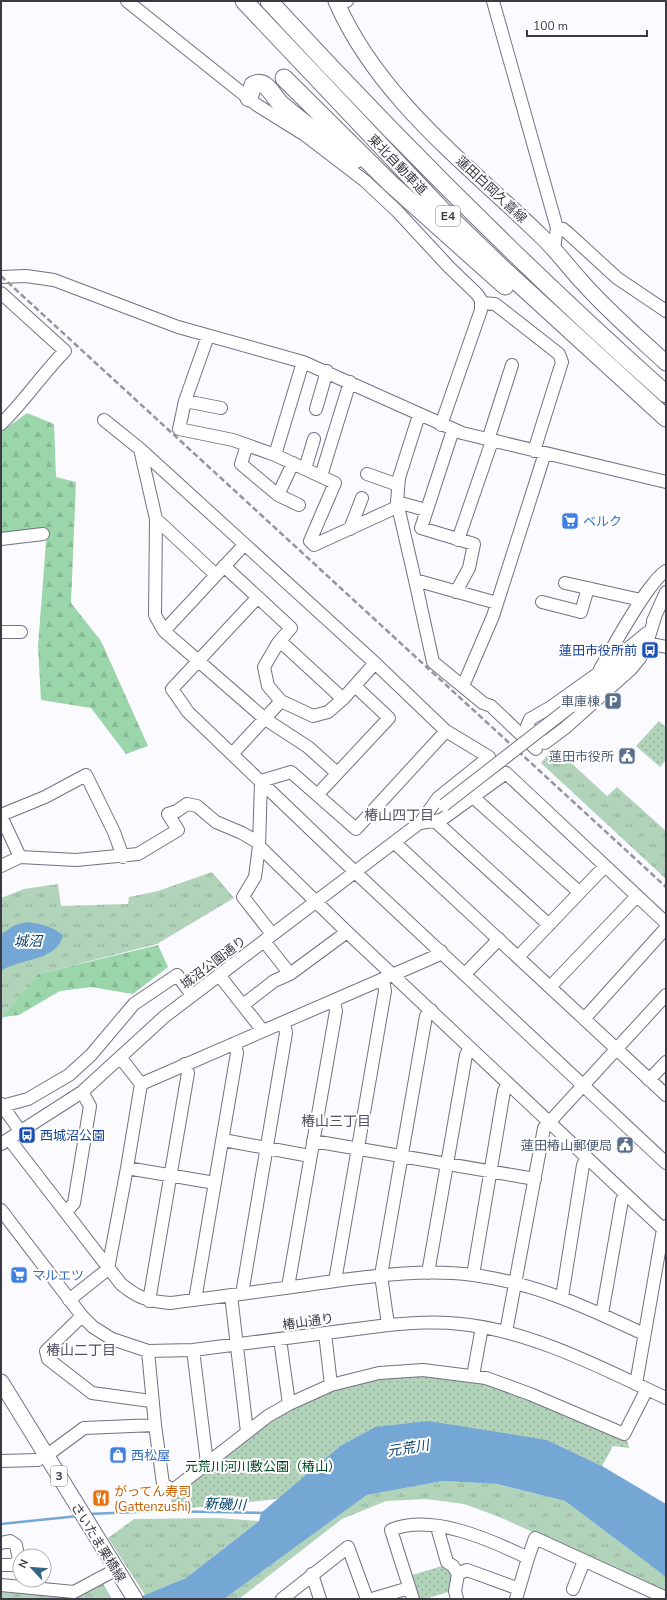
<svg xmlns="http://www.w3.org/2000/svg" width="667" height="1600" font-family="'Nunito Sans','Noto Sans JP',sans-serif">
	<style>
		.grass { fill: url(#grass-tufts) }
		.forest { fill: url(#forest-firs) }
		.park { fill: url(#park-dots) }
		.water { fill: #75a7d4 }
		.lines { fill: none; stroke-linecap: round; stroke-linejoin: round }
		.stream { stroke: #75a7d4; stroke-width: 2.5 }
		.minor-casing { stroke: #757083; stroke-width: 14 }
		.major-casing { stroke: #757083; stroke-width: 17 }
		.highway-casing { stroke: #757083; stroke-width: 19 }
		.minor { stroke: #fff; stroke-width: 12 }
		.major { stroke: #fff; stroke-width: 15 }
		.highway { stroke: #fff; stroke-width: 17 }
		.rail { stroke: #97959c; stroke-width: 2.5; stroke-dasharray: 6 3; stroke-linecap: butt }
		.minor-bridge-casing { stroke: #757083; stroke-width: 14; stroke-linecap: butt }
		.minor-bridge { stroke: #fff; stroke-width: 12 }
		.labels { text-anchor: middle; stroke-width: 4; stroke-linejoin: round; paint-order: stroke }
		.shield { fill: #fff; stroke: #76747b; stroke-width: 1 }
		.shield-label { font-size: 12px; font-weight: bold; fill: #3b3942 }
		.street-label { font-size: 13px; fill: #3b3942; stroke: #fff }
		.shop-label { font-size: 13px; fill: #366cbe; stroke: #fff; text-anchor: start }
		.transit-label { font-size: 13px; fill: #164399; stroke: #fff; text-anchor: end }
		.service-label { font-size: 13px; fill: #4e5e75; stroke: #fff; text-anchor: end }
		.park-label { font-size: 13px; fill: #004821; stroke: #fff }
		.food-label { font-size: 13px; fill: #c56008; stroke: #fff; text-anchor: start }
		.neighbourhood-label { font-size: 14px; fill: #565164; stroke: #fff }
		.water-label { font-size: 14px; font-style: italic; fill: #04416c; stroke: #fff }
	</style>
	<defs>
		<pattern id="grass-tufts" width="24" height="20" patternUnits="userSpaceOnUse"><rect width="24" height="20" fill="#b1d3b9"/><path d="M3 7l-1-3M5 7V3M7 7l1-3M15 17l-1-3M17 17v-4M19 17l1-3" fill="none" stroke="#91ac98"/></pattern>
		<pattern id="forest-firs" width="22" height="20" patternUnits="userSpaceOnUse"><rect width="22" height="20" fill="#9bd6ab"/><path d="M5 1l3.5 6h-7zM16 11l3.5 6h-7z" fill="#86b894"/></pattern>
		<pattern id="park-dots" width="8" height="8" patternUnits="userSpaceOnUse"><rect width="8" height="8" fill="#b1d3b9"/><path d="M2 2h.1M6 6h.1" fill="none" stroke="#91ac98" stroke-width="1.8" stroke-linecap="round"/></pattern>
	</defs>
	<rect width="100%" height="100%" fill="#fbfaff"/>
	<path class="grass" d="M554,747L607,796L617,787L666,831V879L541,763Z
		M212,872L234,898L157,944L38,974L1,1020V898L24,889L58,884L61,906L128,904L129,897L158,891Z
		M443,1481L497,1484L565,1501L666,1577V1592L497,1516L464,1504L426,1499L386,1501L342,1519L239,1599H224L367,1495Z
		M217,1518L259,1521L186,1578L145,1595L108,1538L134,1519Z
		M103,1583L112,1599H69Z
		M1,1588L61,1594L66,1599H1Z"/>
	<path class="forest" d="M27,413L54,424L56,477L76,482L71,603L101,641L148,746L126,754L91,708L41,700L38,646L47,529L1,534V432Z
		M158,945L168,967L133,994L91,987L60,991L19,1015L3,1017L38,974Z"/>
	<path class="park" d="M659,721L666,727V760L660,767L636,746Z
		M428,1375L480,1380L522,1393L627,1439L629,1448L613,1446L602,1466L547,1440L375,1427L340,1446L278,1499L172,1510L171,1497L239,1442L275,1416L324,1392L388,1376Z
		M445,1565C452,1572 454,1582 451,1591L425,1599H416L409,1576Z"/>
	<path class="water" d="M27,922C40,924 52,926 63,935C57,962 19,958 1,971V934L15,925Z
		M428,1421L547,1440L602,1466L666,1504V1577L565,1501L497,1484L443,1481L367,1495L224,1599H135L186,1578L259,1521L261,1513L340,1446L375,1427Z"/>
	<g class="lines">
		<path class="stream" d="M89,1514L158,1511L264,1513
			M1,1524L78,1516"/>
		<defs>
			<path id="minor" d="M127,1L257,105L305,135L365,181L397,211L449,267L477,294L481,300V310L441,425
				M493,1L557,228L554,249
				M337,4L347,1
				M557,228L563,229L569,234L617,278L666,311
				M1,277L26,276L54,280L178,327L303,362L462,433L666,482
				M1,293L65,351C42,374 24,402 1,424
				M481,303L495,304L559,354L562,362L534,451
				M208,336L185,401L179,429L233,440L275,455L335,483L310,541L314,545L397,507
				M185,401L221,408
				M316,409L327,371
				M104,420L140,449L375,663L446,731L489,757L438,798L420,823
				M453,430L421,528L474,544L469,568L456,592
				M488,440L512,365
				M247,445L241,464L278,495L293,463
				M140,449L156,519L155,615L164,631L265,719L308,747L337,773
				M275,455L303,362
				M305,469L314,439
				M367,474L398,485
				M321,476L350,382
				M278,495L299,505
				M397,502L426,510
				M156,519L216,575
				M350,529L362,498
				M1,539L43,534
				M458,540L492,441
				M224,566L291,628L278,643L264,667L268,686L281,701L313,716L328,712L343,699L375,663
				M415,580L397,502L399,478L419,415
				M565,583L641,600
				M257,598L172,689L188,712L355,872L666,1163
				M542,602L581,612L588,588
				M497,603L415,580L433,662L483,703L491,706L536,749
				M653,621L666,592
				M164,631L244,545
				M1,632H21
				M647,633L596,675L551,707L530,719L527,726L545,743L565,728L631,669L640,658L647,643L656,614
				M280,641L343,699
				M647,643L666,647
				M600,669C616,642 630,615 649,589C654,583 659,575 666,571
				M463,686L493,616L545,453
				M570,707L610,676L635,652
				M233,753L281,701
				M318,794L389,718L355,686
				M473,797L579,892
				M1,815L45,797L86,775L114,832L123,857
				M1,816L20,857
				M435,821L549,925
				M420,823L441,820L506,773L666,923
				M395,843L666,1095
				M259,846L347,932L666,1232
				M1,866L20,857L76,860L138,854L178,830L168,814L177,811L187,804L197,806L216,822L242,833L259,843
				M272,934L243,897L255,877L259,846L261,781L291,772L356,829L446,731
				M264,941L290,974L347,932
				M518,957L605,866
				M465,974L499,939
				M219,975L263,1031
				M550,987L637,896
				M243,1005L274,981L290,974
				M584,1019L666,928
				M649,1080L666,1062
				M141,1084L436,956L441,951
				M1,1104L21,1132
				M2,1106L28,1099L69,1075L91,1055L134,1004L177,975L192,995
				M9,1139L121,1284C138,1298 147,1301 170,1303C224,1296 280,1289 335,1281C380,1275 427,1269 473,1275C536,1283 588,1308 644,1334
				M223,1140L310,1156
				M313,1141L535,1179
				M1,1144L82,1092L164,1017L426,818
				M127,1168L215,1183
				M1,1210L82,1316L93,1327L112,1339L148,1351L193,1350L388,1325C412,1323 437,1321 461,1324C532,1331 602,1368 666,1398
				M66,1212L74,1203L90,1106L82,1092
				M428,1273L466,1055L470,1048
				M473,1275L504,1091L508,1084
				M335,1281L385,991L383,980
				M288,1287L336,1011L334,1001
				M242,1294L286,1033L284,1022
				M231,1295L247,1432
				M562,1297L583,1165L587,1158
				M69,1300L108,1269L127,1168L141,1084L120,1057
				M195,1300L237,1053L235,1043
				M149,1301L188,1073L185,1064
				M602,1314L622,1200L626,1195
				M82,1316L46,1351L48,1359L92,1393L151,1401
				M388,1325L381,1275L426,1016L431,1010
				M506,1332L544,1128L666,995
				M325,1333L331,1385
				M280,1339L289,1404
				M193,1350L207,1463
				M473,1376L482,1327
				M636,1384L663,1229L666,1226
				M155,1425L163,1484L173,1490L268,1416L289,1404L331,1385L379,1373L423,1370L486,1378L530,1394L624,1434L647,1389
				M46,1456L84,1428L155,1425L148,1351
				M1,1461L38,1460
				M437,1527L447,1562L453,1566L458,1574L455,1591L457,1599
				M1,1543L10,1541L16,1545L19,1560L13,1565H1
				M528,1558L535,1538L666,1598
				M312,1574L320,1599
				M458,1574L467,1570L519,1589
				M1,1585L74,1592L117,1569
				M573,1589L584,1561
				M282,1599L348,1547L367,1599
				M372,1599L409,1588
				M413,1599L391,1530C432,1513 491,1540 528,1558L516,1599"/>
			<path id="major" d="M336,1C378,98 467,164 541,236C556,250 569,268 583,283C609,312 638,337 666,363
				M1,1382L135,1599"/>
			<path id="highway" d="M244,1L441,209L503,269L666,418
				M269,1C395,138 527,270 666,394
				M284,78L391,184L505,286
				M249,98L253,85C267,78 272,96 281,104C304,124 330,142 355,160"/>
		</defs>
		<use href="#minor" class="minor-casing"/>
		<use href="#major" class="major-casing"/>
		<use href="#highway" class="highway-casing"/>
		<use href="#minor" class="minor"/>
		<use href="#major" class="major"/>
		<use href="#highway" class="highway"/>
		<path class="rail" d="M1,276L666,887"/>
		<defs>
			<path id="minor-bridge" d="M444,805L570,707"/>
		</defs>
		<use href="#minor-bridge" class="minor-bridge-casing"/>
		<use href="#minor-bridge" class="minor-bridge"/>
	</g>
	<defs>
		<symbol id="supermarket-square" viewBox="-11 -11 22 22"><rect x="-9" y="-9" width="18" height="18" rx="4" fill="#3f7fe0" stroke="#fff"/><path d="M-6-5.5h2.5l.6 2H6L4.5 2H-2.5L-4.4-4H-6ZM-1.5 3.2a1.3 1.3 0 1 0 .1 0ZM3 3.2a1.3 1.3 0 1 0 .1 0Z" fill="#fff"/></symbol>
		<symbol id="bus-square" viewBox="-11 -11 22 22"><rect x="-9" y="-9" width="18" height="18" rx="4" fill="#1a4fb4" stroke="#fff"/><path d="M-5-6H5V4H4V6H2V4H-2V6H-4V4H-5ZM-3.5-4V0h7V-4ZM-3.5 1.2v1.5H-2V1.2ZM2 1.2v1.5H3.5V1.2Z" fill="#fff"/></symbol>
		<symbol id="parking-square" viewBox="-11 -11 22 22"><rect x="-9" y="-9" width="18" height="18" rx="4" fill="#5c6f8a" stroke="#fff"/><path d="M-3.5-5.5H1a3.5 3.5 0 0 1 0 7H-1V5.5H-3.5ZM-1-3.4V-.6H.8a1.4 1.4 0 0 0 0-2.8Z" fill="#fff"/></symbol>
		<symbol id="civic-square" viewBox="-11 -11 22 22"><rect x="-9" y="-9" width="18" height="18" rx="4" fill="#5c6f8a" stroke="#fff"/><path d="M-.6-6.5H3V-4.5H.6V-3L4-1V1h2V6H-6V1h2V-1L-.6-3ZM-1.2 2.5V6h2.4V2.5Z" fill="#fff"/></symbol>
		<symbol id="shop-square" viewBox="-11 -11 22 22"><rect x="-9" y="-9" width="18" height="18" rx="4" fill="#3f7fe0" stroke="#fff"/><path d="M-5-2.5h2.3a2.7 3.5 0 0 1 5.4 0H5L5.5 6h-11ZM-1.5-2.5h3a1.5 2.3 0 0 0-3 0Z" fill="#fff"/></symbol>
		<symbol id="restaurant-square" viewBox="-11 -11 22 22"><rect x="-9" y="-9" width="18" height="18" rx="4" fill="#e8710a" stroke="#fff"/><path d="M-5-6h1v4h1v-4h1v4h1v-4h1v5L-1.5 .5V6h-2V.5L-5-1ZM5-6V6H3V1.5H1.5Q1.5-4 5-6Z" fill="#fff"/></symbol>
	</defs>
	<g fill-rule="evenodd">
		<use href="#supermarket-square" x="560" y="511" width="20" height="20"/>
		<use href="#bus-square" x="640" y="640" width="20" height="20"/>
		<use href="#parking-square" x="603" y="691" width="20" height="20"/>
		<use href="#civic-square" x="617" y="746" width="20" height="20"/>
		<use href="#bus-square" x="17" y="1125" width="20" height="20"/>
		<use href="#civic-square" x="615" y="1135" width="20" height="20"/>
		<use href="#supermarket-square" x="9" y="1265" width="20" height="20"/>
		<use href="#shop-square" x="108" y="1445" width="20" height="20"/>
		<use href="#restaurant-square" x="91" y="1488" width="20" height="20"/>
	</g>
	<g class="labels">
		<g class="shield">
			<rect x="436" y="206" width="24" height="20" rx="3"/>
			<rect x="51" y="1466" width="16" height="20" rx="3"/>
		</g>
		<g class="shield-label">
			<text x="448" y="220">E4</text>
			<text x="59" y="1480">3</text>
		</g>
		<g class="street-label">
			<text transform="translate(398 164) rotate(46)" y="5">東北自動車道</text>
			<text transform="translate(492 189) rotate(43)" y="5">蓮田白岡久喜線</text>
			<text transform="translate(213 962) rotate(-37)" y="5">城沼公園通り</text>
			<text transform="translate(308 1321) rotate(-8)" y="5">椿山通り</text>
			<text transform="translate(99 1542) rotate(58)" y="5">さいたま栗橋線</text>
		</g>
		<g class="shop-label">
			<text x="583" y="526">ベルク</text>
			<text x="32" y="1280">マルエツ</text>
			<text x="131" y="1460">西松屋</text>
		</g>
		<g class="transit-label">
			<text x="637" y="655">蓮田市役所前</text>
			<text x="40" y="1140" text-anchor="start">西城沼公園</text>
		</g>
		<g class="service-label">
			<text x="600" y="706">車庫棟</text>
			<text x="614" y="761">蓮田市役所</text>
			<text x="612" y="1150">蓮田椿山郵便局</text>
		</g>
		<g class="park-label">
			<text x="263" y="1471">元荒川河川敷公園（椿山）</text>
		</g>
		<g class="food-label">
			<text x="114" y="1496">がってん寿司<tspan x="114" dy="15">(Gattenzushi)</tspan></text>
		</g>
		<g class="neighbourhood-label">
			<text x="399" y="820">椿山四丁目</text>
			<text x="336" y="1126">椿山三丁目</text>
			<text x="81" y="1355">椿山二丁目</text>
		</g>
		<g class="water-label">
			<text x="28" y="946">城沼</text>
			<text transform="translate(408 1448) rotate(-9)" y="5">元荒川</text>
			<text transform="translate(225 1504) rotate(2)" y="5">新磯川</text>
		</g>
	</g>
	<rect width="667" height="1600" fill="none" stroke="#3b3942" stroke-width="4"/>
	<g transform="translate(32 1568) rotate(296)"><circle r="19" fill="#ffffff" stroke="#b1b0b3"/>
	<path d="M0-3L7 15L0 10L-7 15Z" fill="#306480"/>
	<text y="-6" font-size="11" font-weight="bold" text-anchor="middle" fill="#3b3942">N</text>
	</g>
	<path d="M527 30v6h120v-6" fill="none" stroke="#3b3942" stroke-width="2"/>
	<text x="533" y="30" font-size="12" fill="#3b3942" stroke="#ffffff" stroke-width="3" paint-order="stroke">100 m</text>
</svg>
